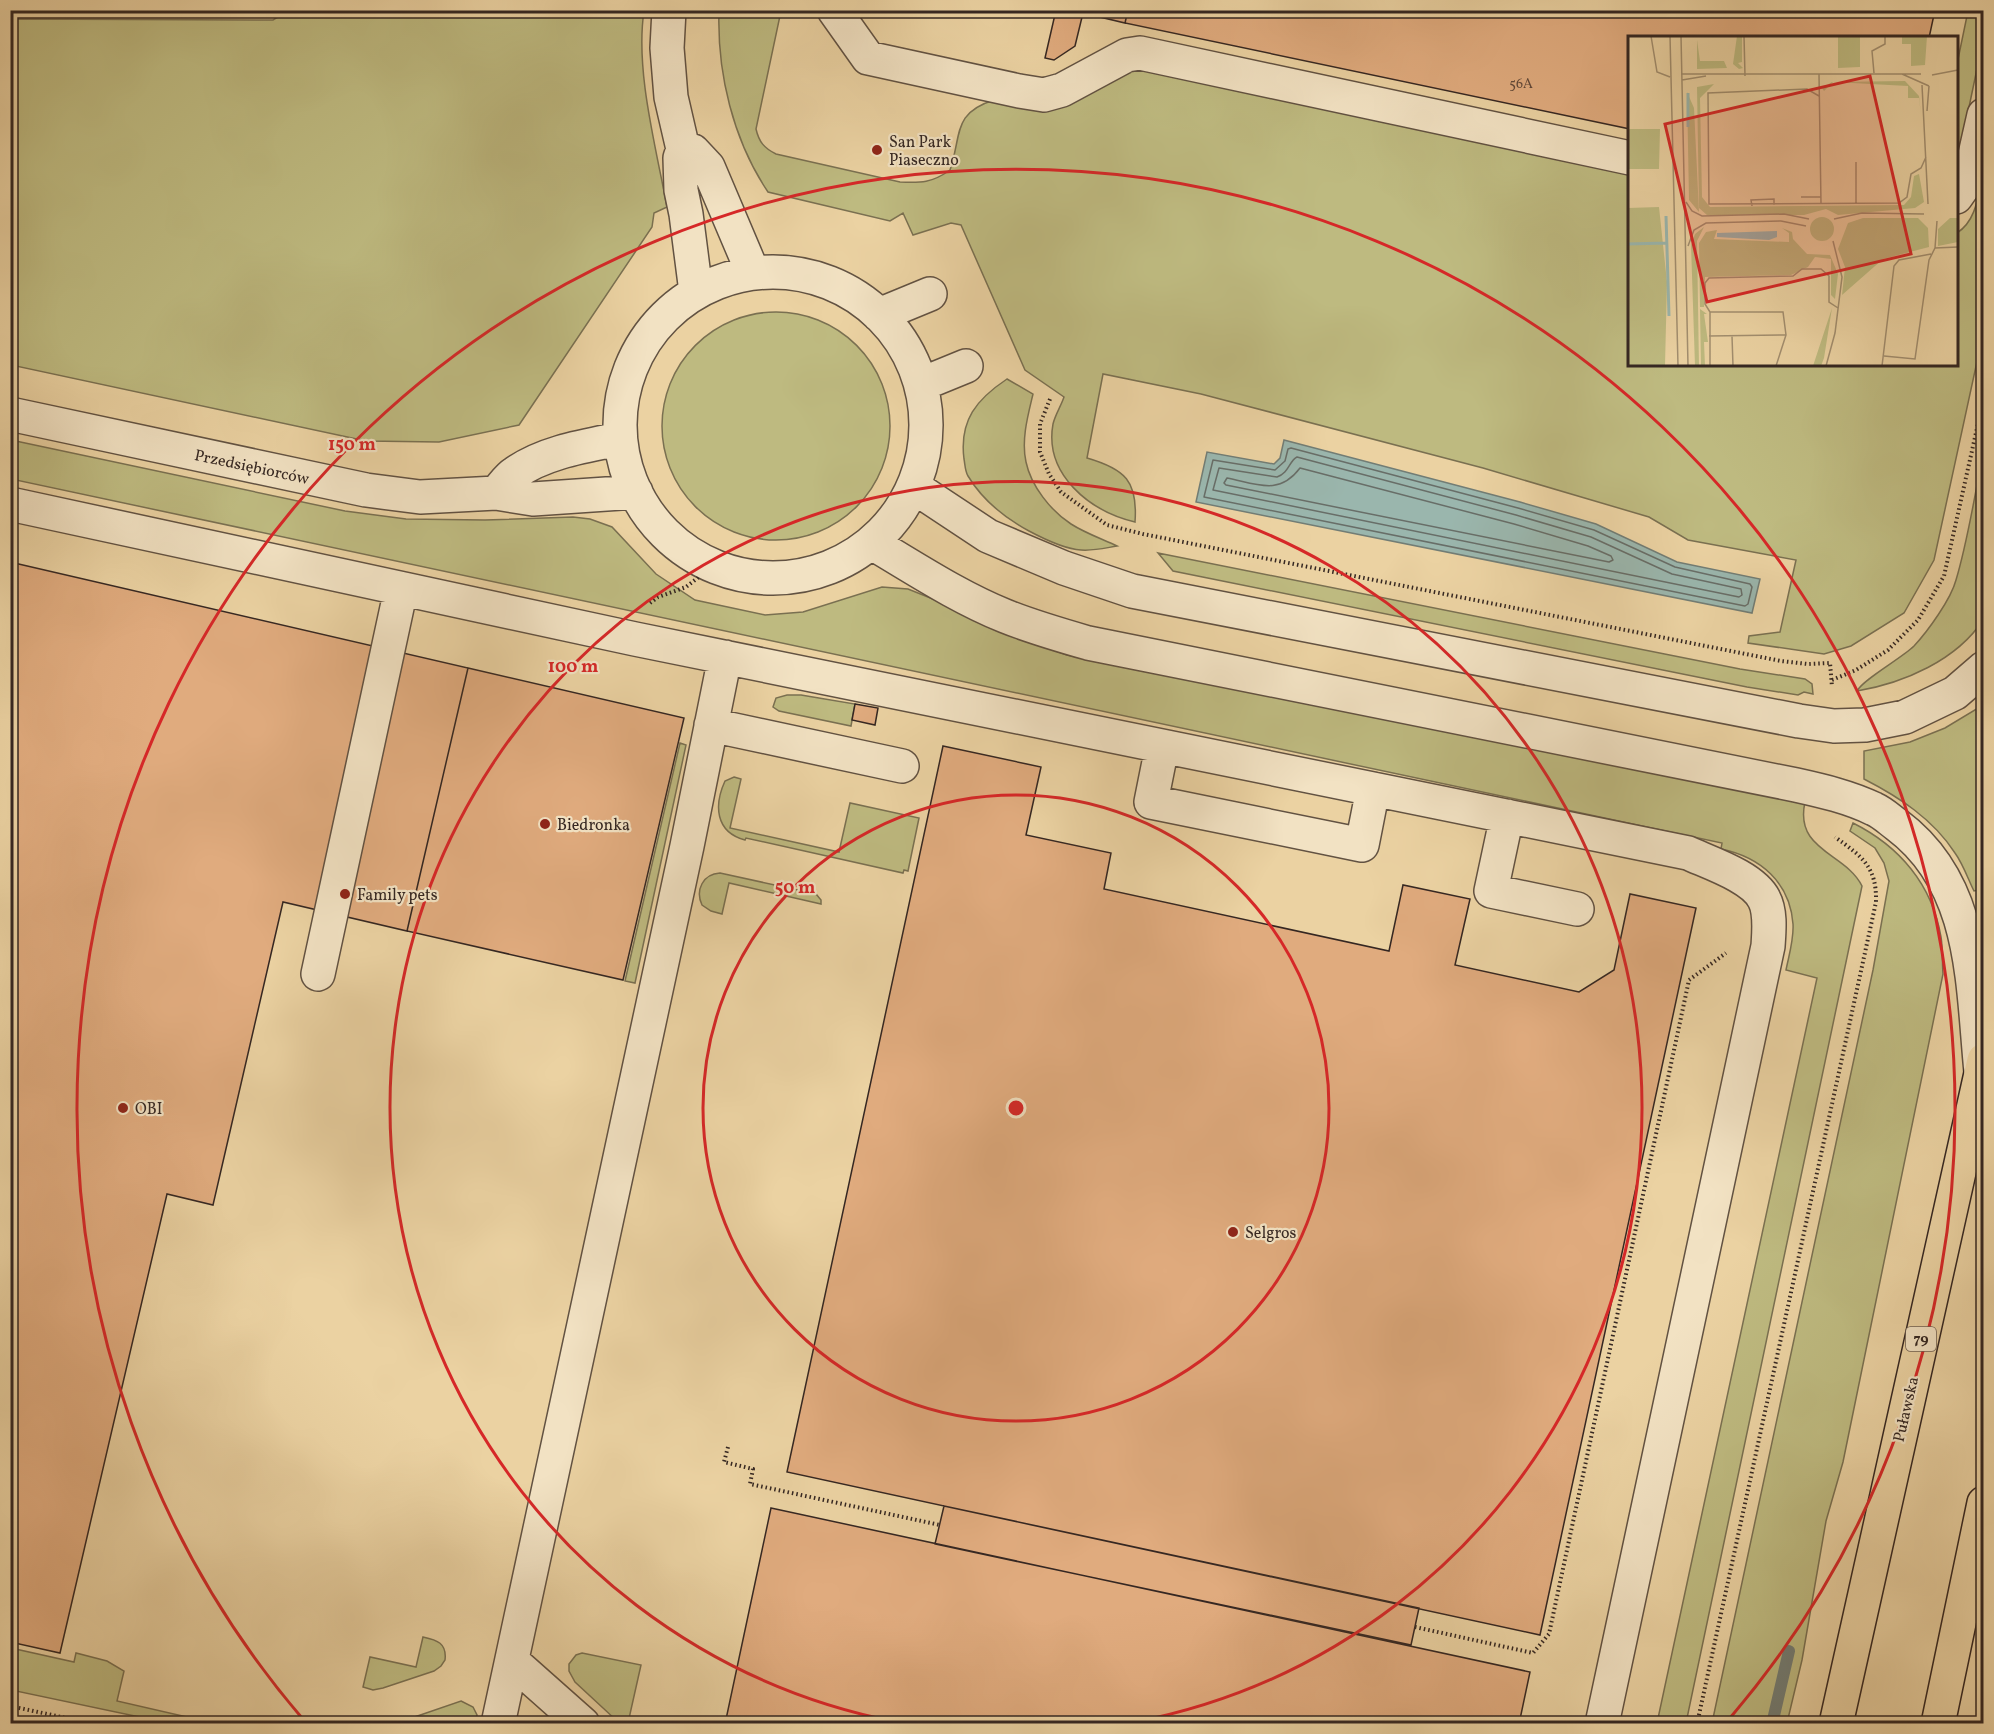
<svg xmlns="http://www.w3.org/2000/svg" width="1994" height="1734" font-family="Vollkorn,serif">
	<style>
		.green { fill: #beba80; stroke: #7a7051; stroke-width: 1.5 }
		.water { fill: #9ab6ad; stroke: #727d75; stroke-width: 1.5 }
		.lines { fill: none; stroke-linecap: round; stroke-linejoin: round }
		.shore { stroke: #686e68; stroke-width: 1.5 }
		.stream { stroke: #727d75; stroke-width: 12 }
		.building { fill: #e0ab7e; stroke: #352722; stroke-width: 1.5 }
		.minor-casing { stroke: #625242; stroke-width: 36 }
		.major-casing { stroke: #352722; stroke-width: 36 }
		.path { stroke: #352722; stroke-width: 4; stroke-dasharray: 1.5 3; stroke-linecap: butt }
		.minor { stroke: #f2e2c3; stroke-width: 33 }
		.major { stroke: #ebd2a2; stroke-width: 33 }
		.ring { fill: none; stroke: #d62828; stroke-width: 3 }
		.poi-dot { fill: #8f2418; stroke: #f2e2c3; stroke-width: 2 }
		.labels { text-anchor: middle; stroke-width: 4.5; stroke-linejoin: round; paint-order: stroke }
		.number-label { font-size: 14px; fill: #604839 }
		.shield { fill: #f2e2c3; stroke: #6e5f52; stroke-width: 1.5 }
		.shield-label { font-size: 15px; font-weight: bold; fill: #352722 }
		.poi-label { font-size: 16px; fill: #352722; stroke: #f2e2c3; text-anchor: start }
		.street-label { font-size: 16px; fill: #352722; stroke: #f2e2c3 }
		.inset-river { fill: none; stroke: #9ab6ad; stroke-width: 3 }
		.inset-road { fill: none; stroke: #a28e6f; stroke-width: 1.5 }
		.view { fill: #d62828; fill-opacity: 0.15; stroke: #d62828; stroke-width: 3 }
		.inset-edge { fill: none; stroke: #352722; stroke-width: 3 }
		.centre { fill: #d62828; stroke: #f2e2c3; stroke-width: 3 }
		.ring-label { font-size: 18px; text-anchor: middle; font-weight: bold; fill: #d62828; stroke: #f2e2c3; stroke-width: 4.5; stroke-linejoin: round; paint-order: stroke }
	</style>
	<rect width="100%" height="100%" fill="#ebd2a2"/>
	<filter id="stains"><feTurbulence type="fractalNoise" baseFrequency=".00333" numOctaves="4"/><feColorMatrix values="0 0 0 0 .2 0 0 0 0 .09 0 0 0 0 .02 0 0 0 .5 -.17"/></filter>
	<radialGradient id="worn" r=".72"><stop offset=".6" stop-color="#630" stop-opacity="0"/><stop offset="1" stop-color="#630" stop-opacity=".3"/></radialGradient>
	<path class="green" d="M288,11H644C635,70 656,147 667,207L654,213L652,227L519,425L439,442L366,441L11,365V19L273,20Z
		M719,11H781L756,129C759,142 764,148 776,154L900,182C921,183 932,183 950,170C962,135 952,113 994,100L1131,70H1153L1629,172L1630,364H1956L1957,233C1977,220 1978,195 1983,173V334L1934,560L1904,613L1851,646L1824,654L1748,643L1749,636L1780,632L1796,560L1688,540L1649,517L1483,468L1201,394L1103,374L1087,458C1125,469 1138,481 1135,522C1089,511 1044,474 1053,424C1055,415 1061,406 1064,397L1025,370L961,225L951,223L913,235L903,213L890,221L768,192C733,140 717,73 719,11Z
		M1968,11H1983V40L1963,136L1957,150V64Z
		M662 426a114 114 0 1 1 228 0a114 114 0 1 1-228 0Z
		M1007,379L1033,394C1028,415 1021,440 1026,462C1031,486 1051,511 1071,524C1085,533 1102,539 1117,546C1105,548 1094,551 1081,550C1064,549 1044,539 1029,531C1005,518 983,501 968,476C965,471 965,464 964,459C959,420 977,399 1007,379Z
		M11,440L345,511L406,519L485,520L573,517L590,519L612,527L656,574L695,600L765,615L803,612L882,587L908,589L938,601L998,630L1067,655L1805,802C1794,851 1846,853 1862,886L1686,1723H1657L1817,978L1786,970C1789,955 1794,939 1793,924C1790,882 1760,857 1721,849L1722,843L11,479Z
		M1983,453V620C1957,660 1904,683 1857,691C1862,680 1902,658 1914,646C1928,631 1951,599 1956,580C1968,540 1975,494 1983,453Z
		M1158,553L1740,669L1805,679L1812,684L1813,694L1804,692L1798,695L1747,687L1173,571Z
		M801,695L855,704L851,726L779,711L773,707L776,698L787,695Z
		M1983,705L1984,887L1983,889L1974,891C1968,879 1963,864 1955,853C1933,819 1899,797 1864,779V751L1910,742L1945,728Z
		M680,743L686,745L635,983L625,981Z
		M734,777L741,779L730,828L839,852L850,803L919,818L908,871L904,870L903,873L746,838L745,840C715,832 714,805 725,781Z
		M1853,823C1899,846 1932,884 1941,937C1943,949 1942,962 1943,974L1843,1462L1826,1521L1802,1660L1787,1723H1712L1873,970L1889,881L1884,863L1875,848L1850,831Z
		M720,873L816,894L821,900V904L729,883L722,914L711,911L702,905C695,890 703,874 720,873Z
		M423,1637C437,1640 447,1643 445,1660L441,1666L434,1671L383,1688L373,1690L363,1687L370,1657L416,1667Z
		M11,1648L74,1662L76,1653L107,1661L124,1671L117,1701L213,1723H168L11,1690Z
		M582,1653L641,1665L628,1723H621L617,1721L575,1682L569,1671V1664L576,1655Z
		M461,1701L473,1707L477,1715L476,1723H397Z"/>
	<path class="water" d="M1284,440L1520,502L1596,524L1677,562L1760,579L1752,613L1196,502L1207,452L1274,464L1280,458Z"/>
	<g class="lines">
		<path class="shore" d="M1291,448L1518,508L1594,530L1675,567L1750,584L1752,587L1748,604L1745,606L1204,497L1213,460L1275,470L1285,461L1288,449Z
			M1297,457L1516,515L1591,537L1672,574L1741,589L1742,595L1739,597L1213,490L1219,468L1277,477C1289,473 1289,461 1297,457Z
			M1300,468L1514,524L1588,546L1611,556L1613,560L1609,562L1226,485L1224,483L1227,478C1257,484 1279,496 1300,468Z"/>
		<path class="stream" d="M1772,1724L1789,1651"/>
	</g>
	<path class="building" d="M1056,10H1128L1125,23L1083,13L1075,46L1054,60L1045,58Z
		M1128,10H1935L1929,38H1630V129L1125,23Z
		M10,562L468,668L407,931L283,902L213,1205L167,1194L60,1653L10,1642Z
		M468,668L684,718L623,980L407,931Z
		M855,704L878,708L875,725L852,720Z
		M943,746L1041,767L1026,835L1111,853L1104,889L1389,951L1403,885L1470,899L1455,965L1579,992L1614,970L1630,894L1696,908L1540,1635L787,1472Z
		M944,1506L1419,1608L1411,1645L935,1544Z
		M771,1508L1530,1672L1519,1724H725Z"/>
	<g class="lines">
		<defs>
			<path id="minor" d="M669,10L667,48L671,97L683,149L680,158L681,190L686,214L696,292
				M834,10L868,58L1019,91L1044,95L1062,90L1127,55L1140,53L1630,158
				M683,149L693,151L708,167L753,273
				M1956,197L1970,177L1984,115
				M620 425a153 153 0 1 1 306 0a153 153 0 1 1-306 0Z
				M879,315L930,294
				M922,384L966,366
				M10,414L366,490L420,497L496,493L533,499L636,492
				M914,487L988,536L1064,568L1132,591L1799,721L1834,726L1865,725L1905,717L1955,693L1984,668
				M496,493C502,487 507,478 515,473C545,452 585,446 620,439
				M10,504L635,639L1688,853C1710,863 1753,877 1764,899C1771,912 1769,931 1768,946L1602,1724
				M872,543C916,569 958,597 1005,616C1032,627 1060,635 1088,643L1796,785C1823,791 1849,797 1874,809C1883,813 1890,820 1897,825C1976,884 1972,983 1981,1072
				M711,725L902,766
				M1162,747L1151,802L1362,845L1373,789
				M1507,816L1491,891L1577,909
				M318,974L401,589
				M512,1661L583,1724
				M498,1724L687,846L725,657"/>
			<path id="major" d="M1836,1724L1984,1060
				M1938,1724L1984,1503"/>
		</defs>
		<use href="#minor" class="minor-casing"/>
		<use href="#major" class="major-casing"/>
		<path class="path" d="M1050,399L1040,424V452L1049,474L1061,492L1107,525L1143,534L1781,661L1808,664L1830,663L1832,687
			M650,603L658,597L686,587L713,566
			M1832,680L1856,670L1888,650L1918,620L1944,576L1984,397
			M728,1447L724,1462L753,1469L750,1484L940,1525
			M1415,1627L1533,1653L1549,1634L1689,980L1726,953
			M10,1706L94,1724
			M1697,1724L1876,902C1877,866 1861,856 1835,837"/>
		<use href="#minor" class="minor"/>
		<use href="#major" class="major"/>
	</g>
	<g class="ring">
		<circle cx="1016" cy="1108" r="313"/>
		<path d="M897 1722A626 626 0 1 1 1135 1722"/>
		<path d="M302 1718A939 939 0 1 1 1730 1718"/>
	</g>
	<g class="poi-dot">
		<circle cx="877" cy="150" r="6"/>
		<circle cx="545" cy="824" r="6"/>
		<circle cx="345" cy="894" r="6"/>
		<circle cx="123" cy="1108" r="6"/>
		<circle cx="1233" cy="1232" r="6"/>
	</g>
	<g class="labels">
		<g class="number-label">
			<text x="1521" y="88">56A</text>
		</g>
		<rect class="shield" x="1906" y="1327" width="30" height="24" rx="4.5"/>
		<g class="shield-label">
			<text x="1921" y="1344">79</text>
		</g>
		<g class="poi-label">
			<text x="889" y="147">San Park<tspan x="889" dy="18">Piaseczno</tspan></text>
			<text x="557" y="830">Biedronka</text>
			<text x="357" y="900">Family pets</text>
			<text x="135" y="1114">OBI</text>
			<text x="1245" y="1238">Selgros</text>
		</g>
		<g class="street-label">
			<text transform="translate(252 466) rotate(12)" y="6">Przedsiębiorców</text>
			<text transform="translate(1905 1409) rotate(-77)" y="6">Puławska</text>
		</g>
	</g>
	<g transform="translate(1628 36)">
		<rect width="330" height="330" fill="#ebd2a2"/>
		<path d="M109,0H114V26L110,27L115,32L111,33L105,28ZM210,0H232V31L210,32ZM274,0H299L297,29L283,30V8H274ZM69,4L72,25H96L99,32L69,33ZM277,45L291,60L293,79L291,62H280V50L205,46L196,55L194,52L204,46ZM86,48L72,62L74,161L82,171L276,169L283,161L286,140L291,138L296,166L287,172L210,179L198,173L176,179H79L71,172L69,51ZM59,56L66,72L71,176L61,164ZM0,93H32L31,133H0ZM31,171L39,246L37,330H0V172ZM182 193a12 12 0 1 1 24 0a12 12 0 1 1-24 0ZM235,182H290L300,192L301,211L255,223L214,259L217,231L210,213L220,187ZM322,182H330V206L310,210V193ZM76,191L69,205L71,330H67L63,209L67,198ZM154,192L164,196L165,203L179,218L202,219L210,238L207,263L203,259V223L187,221L180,231L163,239L77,241L76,271H72L71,207L78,196L89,194L86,203L161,206V197ZM204,272L196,322L193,330H185ZM72,273L79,278H76L80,306H76L77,330H73Z" fill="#beba80"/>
		<path d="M149,195V201L141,204L89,201V197Z" fill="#9ab6ad"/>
		<path class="inset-river" d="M60,57V91M38,180L41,280M0,208L38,207"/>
		<path class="inset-road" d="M23,0L29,36L42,41M42,0L50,330M53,0L60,330M116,0L117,40M246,37L244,15L257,8V0M53,38H293M191,38L193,168M274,38L301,50M304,39L330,34M54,44L78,40M294,49L300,168M191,60L179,53L80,57L81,168L271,167L279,161L283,138L293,132L298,121M299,75L301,50M228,126V167M173,161H193M58,166L64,175L74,180L156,178L181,183M124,170L123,164L146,163V169M206,183L234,177L296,178M60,210L66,194L78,187L153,185L178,190M307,212L309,185M82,276H155L158,299L148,330M81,300L158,299M104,300L105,330M256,320L287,323L301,224L307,212L330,211M82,330V276L77,268V247L81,242L165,240L174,233H193L201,240V266L210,272M198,330L207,297L214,241L205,205M254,330L266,230L271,224L303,218"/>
		<path class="view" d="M242,40L283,218L79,266L37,88Z"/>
		<rect width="330" height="330" class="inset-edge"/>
	</g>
	<circle cx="1016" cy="1108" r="9" class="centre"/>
	<g class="ring-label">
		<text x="352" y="450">150 m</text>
		<text x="573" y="672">100 m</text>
		<text x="795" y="893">50 m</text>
	</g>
	<rect width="1994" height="1734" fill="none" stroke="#ebd2a2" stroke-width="36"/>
	<rect x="12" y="12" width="1970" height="1710" fill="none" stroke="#352722" stroke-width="3"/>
	<rect x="18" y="18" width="1958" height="1698" fill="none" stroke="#352722" stroke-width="1.5"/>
	<rect width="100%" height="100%" filter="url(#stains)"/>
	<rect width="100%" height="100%" fill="url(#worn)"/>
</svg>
